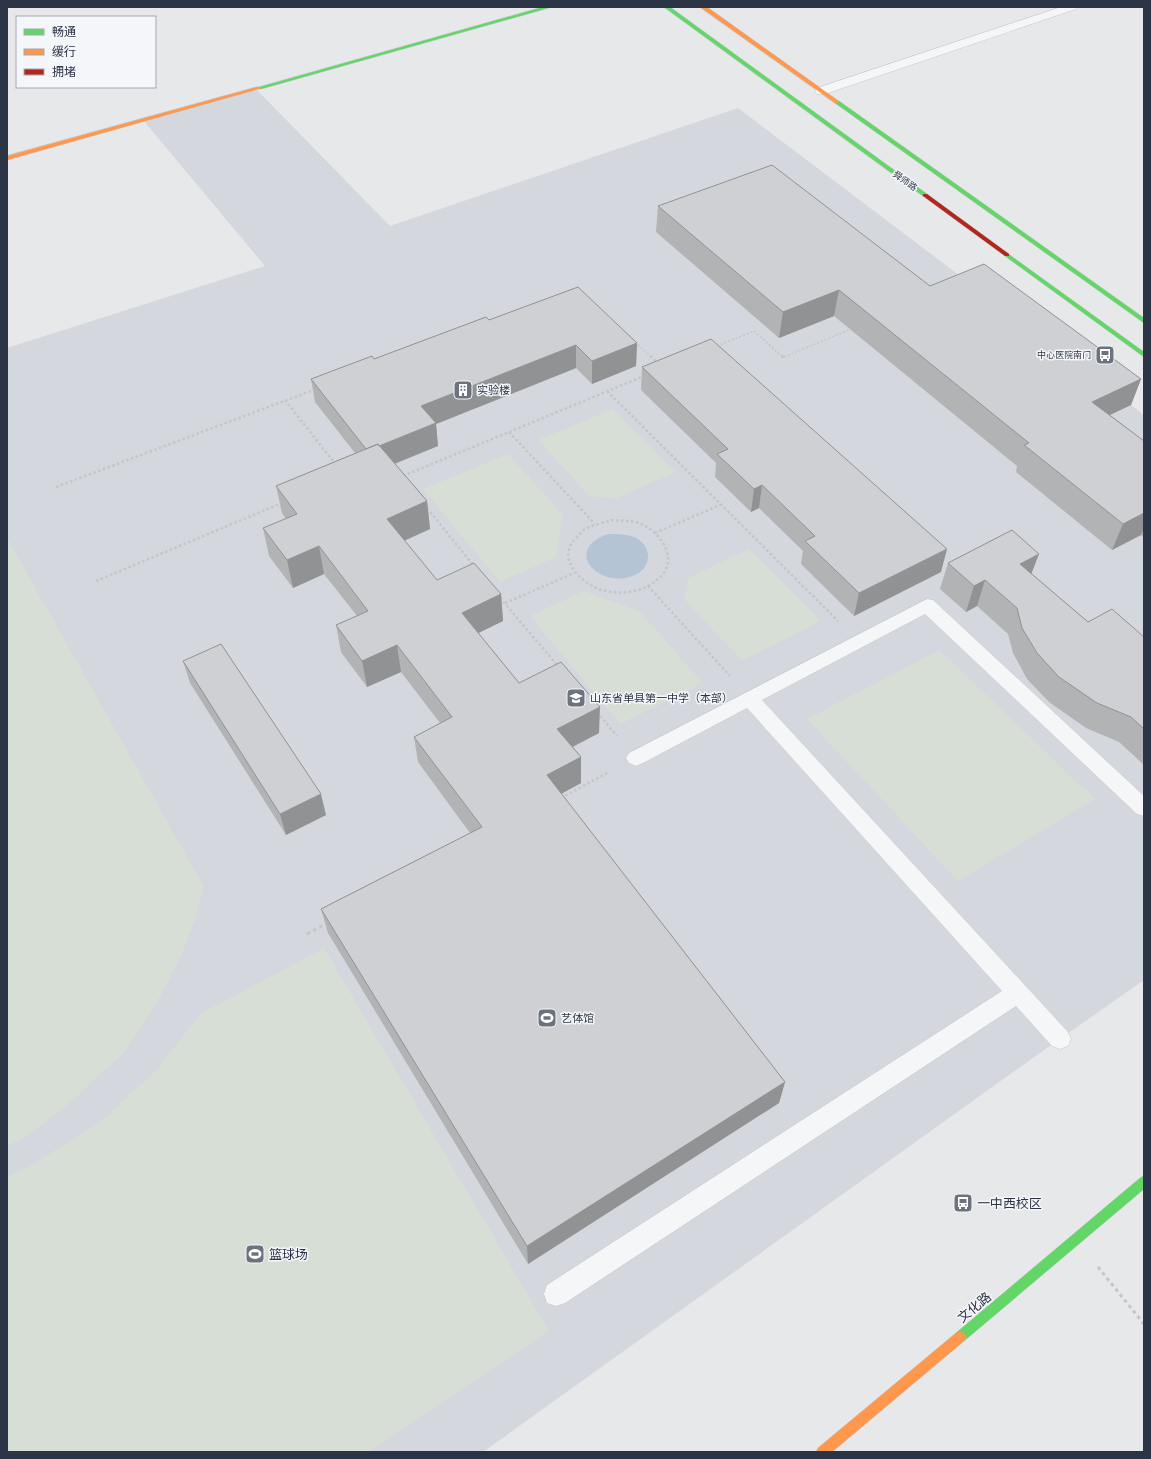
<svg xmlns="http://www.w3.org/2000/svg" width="1151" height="1459" font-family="'Roboto Condensed','Noto Sans SC',sans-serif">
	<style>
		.built { fill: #d4d7dd }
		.green { fill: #d6ded6 }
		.water { fill: #b4c4d5 }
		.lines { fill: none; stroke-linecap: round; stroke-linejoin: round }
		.lane-casing { stroke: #c4c6c8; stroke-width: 1 }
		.fast-casing { stroke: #c4c6c8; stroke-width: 1 }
		.slow-casing { stroke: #c4c6c8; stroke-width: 1 }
		.jam-casing { stroke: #c4c6c8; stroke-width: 1 }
		.path-far2 { stroke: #c5c6ca; stroke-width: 1.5; stroke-dasharray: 2 2; stroke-linecap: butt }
		.path-far1 { stroke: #c5c6ca; stroke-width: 2.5; stroke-dasharray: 2.5 2.5; stroke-linecap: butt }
		.path { stroke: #c5c6ca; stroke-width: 3; stroke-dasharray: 3.5 3.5; stroke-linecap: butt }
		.lane { fill: #f5f6f7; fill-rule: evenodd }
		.fast { fill: #63d668; fill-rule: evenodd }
		.slow { fill: #ff974d; fill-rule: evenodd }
		.jam { fill: #b3261e; fill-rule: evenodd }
		.wall { fill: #b1b3b5 }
		.shaded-wall { fill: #909294 }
		.building { fill: #ced0d3; stroke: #909294 }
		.labels { text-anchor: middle; stroke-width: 3; stroke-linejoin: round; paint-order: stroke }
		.far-street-label { font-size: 9px; fill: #2b3445; stroke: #f4f6f9 }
		.far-poi-label { font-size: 9px; fill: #2b3445; stroke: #f4f6f9; text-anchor: end }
		.poi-label { font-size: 11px; fill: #2b3445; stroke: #f4f6f9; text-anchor: start }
		.near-poi-label { font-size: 13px; fill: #2b3445; stroke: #f4f6f9; text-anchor: start }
		.near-street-label { font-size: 13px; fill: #2b3445; stroke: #f4f6f9 }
	</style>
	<rect width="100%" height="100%" fill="#e6e8ea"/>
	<path class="built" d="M256,89L390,226L738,108L1144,415V980L1030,1060L483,1452H7V348L265,266L143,120Z"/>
	<path class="green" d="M613,409L676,472L615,499L590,496L538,440Z
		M508,454L563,515L556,557L500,582L423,489Z
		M7,538L204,887L195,919L181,956L154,1008L125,1051L78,1096L28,1136L7,1146Z
		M749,549L821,621L742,661L684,599L688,578Z
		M584,591L639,611L703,683L620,724L530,616Z
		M939,650L1095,799L958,881L807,719Z
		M324,948L549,1331L368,1452H7V1177L30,1166L103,1120L159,1067L200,1014Z"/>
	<path class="water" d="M608,534C618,534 629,534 638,539C652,549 651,566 637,574C602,592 560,551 608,534Z"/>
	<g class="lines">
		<defs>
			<path id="lane" d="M1061,7H1078L1076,9L825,94H817L815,91L817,88Z
				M927,599L933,600L1144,796V816L1137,814L925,614L762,700L1068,1032L1071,1039L1068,1046L1060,1049L1052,1046L1016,1006L565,1303L556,1306L547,1303L544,1294L547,1285L1002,991L747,708L643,763L636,766L629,763L626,758L629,753Z"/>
			<path id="fast" d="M543,7H552L261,89L256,88Z
				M664,7H670L927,194V196H923Z
				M835,101H839L1144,318V323L835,103Z
				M1007,253L1144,352V357L1005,256L1004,255Z
				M1144,1176V1189L964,1341L960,1343L956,1341L954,1337L956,1333L1140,1178Z"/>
			<path id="slow" d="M700,7H707L840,102L835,103Z
				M257,87L262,88L7,160V156Z
				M960,1331L964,1333L966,1337L964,1341L832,1452H816L818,1448L956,1333Z"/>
			<path id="jam" d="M923,194H927L1009,254V256H1005L923,196Z"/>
		</defs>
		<use href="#lane" class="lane-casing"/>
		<use href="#fast" class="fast-casing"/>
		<use href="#slow" class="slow-casing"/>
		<use href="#jam" class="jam-casing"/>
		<path class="path-far2" d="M635,342L651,357
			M717,346L754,331L783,357
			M784,357L853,328"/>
		<path class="path-far1" d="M650,356L658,363
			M782,356L783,357L786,356
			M607,391L838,621
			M285,400L336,465
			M509,432L595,524
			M403,476L644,376
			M56,487L316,389
			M427,508L474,566
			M611,520C621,521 632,520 641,524C662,532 680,562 658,579C645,591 624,595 606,591C584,587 554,559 576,538C579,535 582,531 585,529C593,525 603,523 611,520Z
			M655,533L720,505
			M96,581L282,503
			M648,586L730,676
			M500,598L558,666
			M505,603L574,573
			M597,712L617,736
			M561,798L609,772"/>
		<path class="path" d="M307,934L327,923
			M1098,1267L1144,1324"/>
		<use href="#lane" class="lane"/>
		<use href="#fast" class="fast"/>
		<use href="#slow" class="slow"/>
		<use href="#jam" class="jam"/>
	</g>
	<path class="wall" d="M658,206L930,286L1141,379L1131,405L1110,415L1144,441V538L1141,535L1112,550L1016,472L1017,466L834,316L779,338L656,232Z
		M489,320L637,343L636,366L592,384L576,368L436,424L438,446L395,464L427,501L430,529L404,541L437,580L501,594L503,621L478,633L519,683L599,733L573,747L581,757V783L561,794L785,1082L779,1103L528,1264L328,933L321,909L470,833L418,762L414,737L440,723L401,672L367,687L341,652L336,625L357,616L324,574L293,588L269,556L263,528L286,519L282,513L276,486L355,453L315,402L311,379L374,359Z
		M642,367L941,572L854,616L801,564L803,551L759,508L751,512L715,477L716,463L641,390Z
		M948,563L1032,574L1088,622L1144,637V765L1119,742L1086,728L1049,702L1027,679L1013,653L1008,634L977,606L966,612L940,589Z
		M183,661L326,815L286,835L190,683Z"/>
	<path class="shaded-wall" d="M839,290L834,316L779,338L783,312Z
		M637,343L636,366L592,384V361Z
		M576,345V368L436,424L438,446L371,473L368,450L421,406Z
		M1141,379L1131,405L1082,428L1092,402Z
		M762,485L759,508L751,512L754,489Z
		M427,501L430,529L390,547L387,519Z
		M1144,513V528L1141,535L1112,550L1123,524Z
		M319,546L324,574L293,588L287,560Z
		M947,549L941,572L854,616L859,593Z
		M1039,554L1029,580L1020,564Z
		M985,580L977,606L966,612L974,586Z
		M501,594L503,621L464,640L462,613Z
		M397,645L401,672L367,687L362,661Z
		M600,707L599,733L558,754L557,729Z
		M581,757V783L548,801L547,775Z
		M321,794L326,815L286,835L280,814Z
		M785,1082L779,1103L528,1264L527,1246Z"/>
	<path class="building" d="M772,165L930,286L984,264L1141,379L1092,402L1144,441V513L1123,524L1024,445L1029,443L839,290L783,312L658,206Z
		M578,287L637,343L592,361L576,345L421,406L436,423L379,446L378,444L366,449L311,379L372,356L374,359L486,317L489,320Z
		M711,339L947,549L859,593L805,541L815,536L762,485L754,489L717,454L728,449L642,367Z
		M378,444L427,501L387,519L437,580L474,563L501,594L462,613L519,683L561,662L600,707L557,729L581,757L547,775L785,1082L527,1246L321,909L482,827L414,737L452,717L397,645L362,661L336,625L368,611L319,546L287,560L263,528L297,514L276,486Z
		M1012,530L1039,554L1020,564L1088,622L1112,609L1144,637V729L1131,717L1097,703L1059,677L1037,653L1022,628L1017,608L985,580L974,586L948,563Z
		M221,644L321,794L280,814L183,661Z"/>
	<defs>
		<symbol id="bus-square" viewBox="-11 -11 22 22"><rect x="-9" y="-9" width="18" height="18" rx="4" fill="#6c737f" stroke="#f4f6f9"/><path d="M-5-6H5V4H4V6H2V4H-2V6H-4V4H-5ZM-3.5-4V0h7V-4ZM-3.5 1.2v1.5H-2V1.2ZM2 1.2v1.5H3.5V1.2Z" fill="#fff"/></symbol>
		<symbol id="building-square" viewBox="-11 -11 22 22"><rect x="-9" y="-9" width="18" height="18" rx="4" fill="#6c737f" stroke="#f4f6f9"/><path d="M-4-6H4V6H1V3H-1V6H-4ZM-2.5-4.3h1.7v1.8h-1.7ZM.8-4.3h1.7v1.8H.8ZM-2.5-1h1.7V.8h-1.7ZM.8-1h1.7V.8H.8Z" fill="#fff"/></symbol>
		<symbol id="school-square" viewBox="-11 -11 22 22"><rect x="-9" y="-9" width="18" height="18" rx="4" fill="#6c737f" stroke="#f4f6f9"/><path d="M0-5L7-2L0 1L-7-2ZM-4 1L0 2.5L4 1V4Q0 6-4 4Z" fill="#fff"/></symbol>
		<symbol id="stadium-square" viewBox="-11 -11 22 22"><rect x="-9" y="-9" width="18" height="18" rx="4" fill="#6c737f" stroke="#f4f6f9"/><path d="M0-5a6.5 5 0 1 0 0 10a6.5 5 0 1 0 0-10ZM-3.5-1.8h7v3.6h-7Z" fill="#fff"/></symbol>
	</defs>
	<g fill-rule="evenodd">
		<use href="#bus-square" x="1094" y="344" width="22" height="22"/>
		<use href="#building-square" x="452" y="379" width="22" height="22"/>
		<use href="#school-square" x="565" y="687" width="22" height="22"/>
		<use href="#stadium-square" x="536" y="1007" width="22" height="22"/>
		<use href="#bus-square" x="952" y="1192" width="22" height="22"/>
		<use href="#stadium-square" x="244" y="1243" width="22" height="22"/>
	</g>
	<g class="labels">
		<g class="far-street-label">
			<text transform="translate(905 181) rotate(36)" y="3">舜师路</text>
		</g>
		<g class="far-poi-label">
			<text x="1091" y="358">中心医院南门</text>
		</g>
		<g class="poi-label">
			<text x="477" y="394">实验楼</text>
			<text x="590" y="702">山东省单县第一中学（本部）</text>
			<text x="561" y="1022">艺体馆</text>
		</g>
		<g class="near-poi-label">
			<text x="977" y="1208">一中西校区</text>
			<text x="269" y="1259">篮球场</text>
		</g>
		<g class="near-street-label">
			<text transform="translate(974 1307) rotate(-40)" y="5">文化路</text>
		</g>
	</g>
	<rect width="1151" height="1459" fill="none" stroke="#2b3445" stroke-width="16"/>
	<rect x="16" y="16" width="140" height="72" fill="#f4f6f9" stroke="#a4a8b1"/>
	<rect x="24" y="29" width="20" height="6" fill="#63d668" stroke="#a4a8b1"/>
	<text x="52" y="36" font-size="12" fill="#2b3445">畅通</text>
	<rect x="24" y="49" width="20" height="6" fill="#ff974d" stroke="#a4a8b1"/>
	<text x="52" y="56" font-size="12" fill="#2b3445">缓行</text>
	<rect x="24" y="69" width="20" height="6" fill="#b3261e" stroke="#a4a8b1"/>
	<text x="52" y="76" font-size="12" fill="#2b3445">拥堵</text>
</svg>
